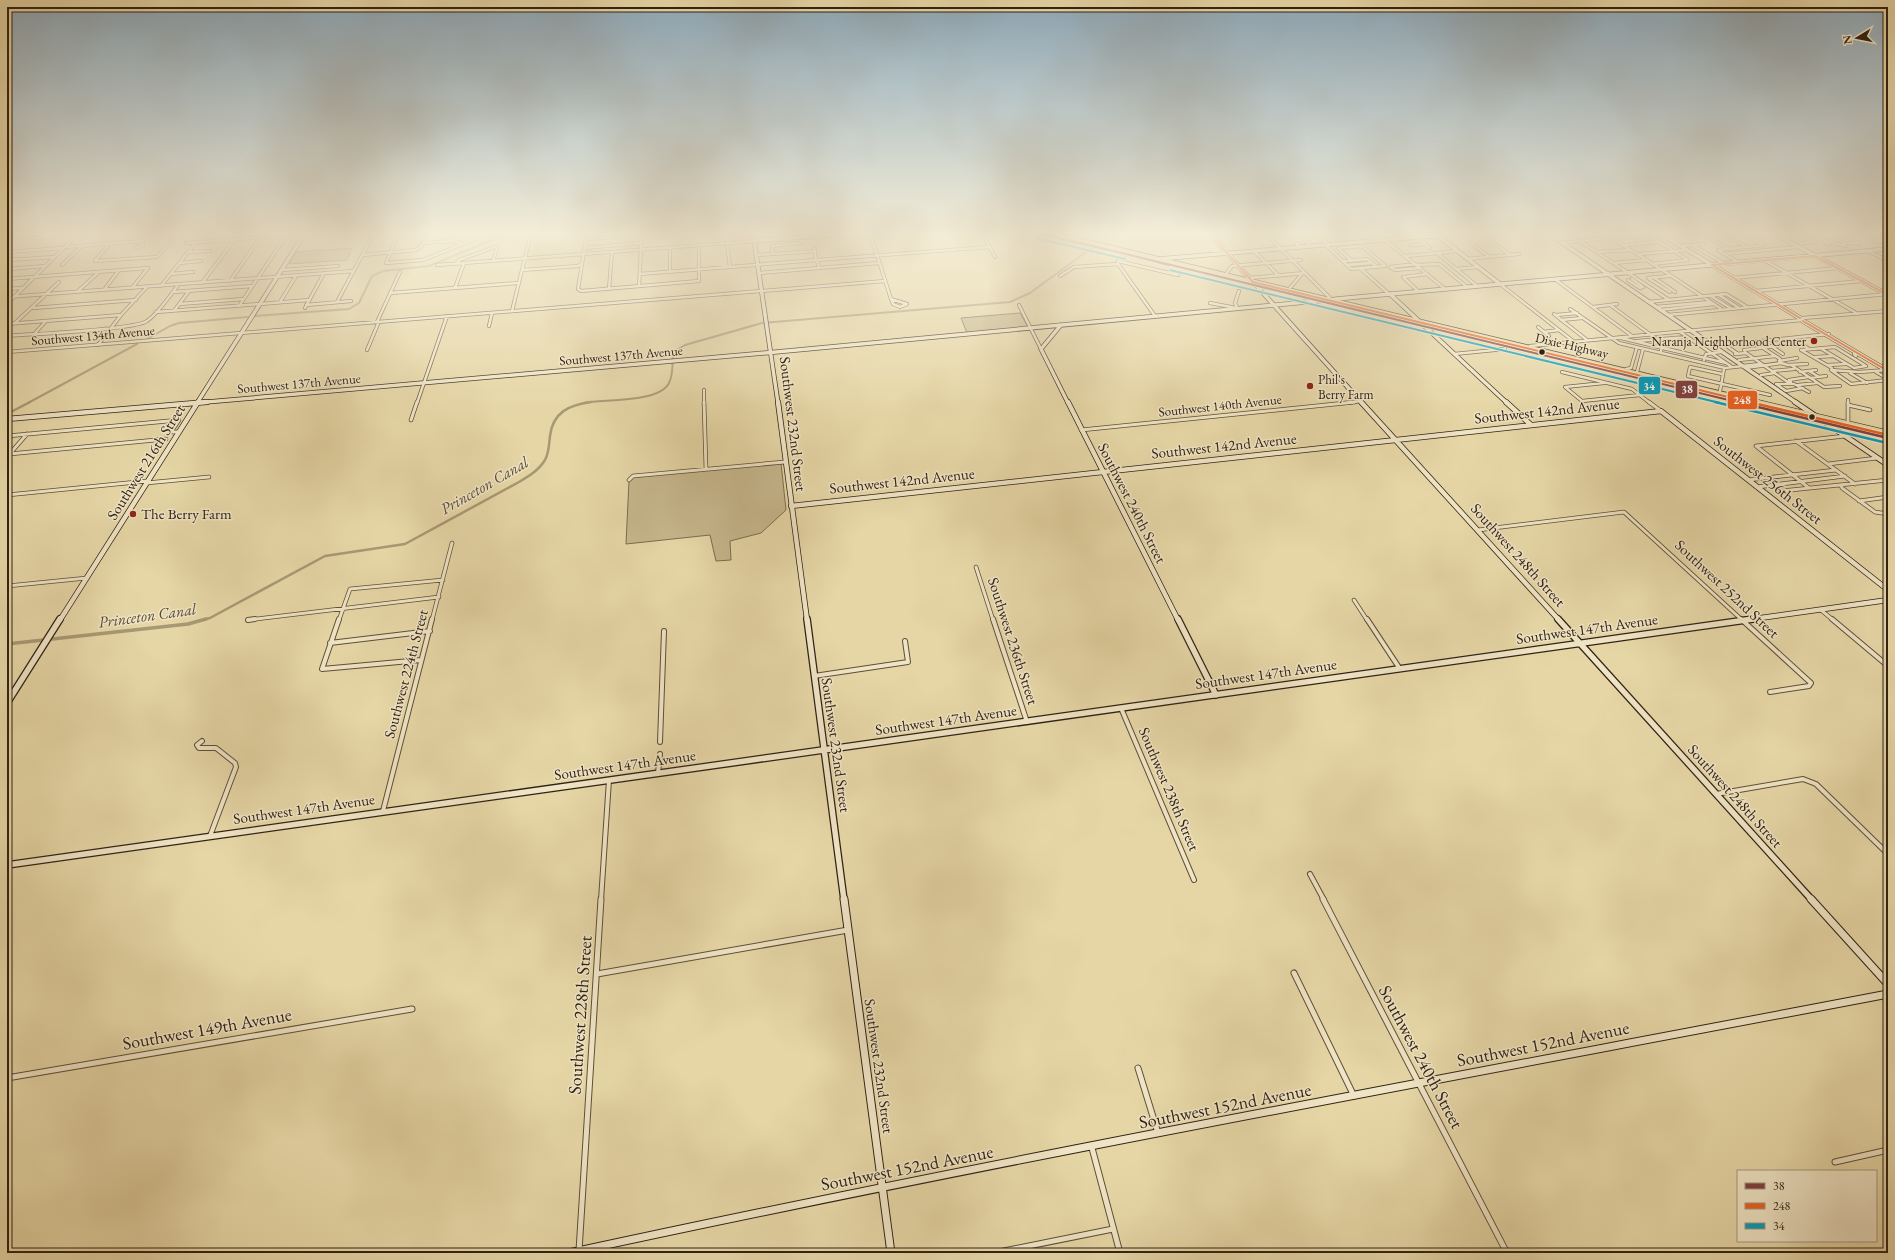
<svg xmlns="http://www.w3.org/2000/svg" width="1895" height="1260" font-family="'EB Garamond',serif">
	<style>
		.green { fill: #c7b78d; stroke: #7c6c50 }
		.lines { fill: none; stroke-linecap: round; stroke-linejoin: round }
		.canal-far2 { stroke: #a89974; stroke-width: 2 }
		.canal-far1 { stroke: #a89974; stroke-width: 2.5 }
		.canal { stroke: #a89974; stroke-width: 3.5 }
		.street-far3-casing { stroke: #5e4f38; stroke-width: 4 }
		.street-far2-casing { stroke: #5e4f38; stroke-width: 4.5 }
		.street-far1-casing { stroke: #5e4f38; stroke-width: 6 }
		.street-casing { stroke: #5e4f38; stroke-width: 7 }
		.secondary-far3-casing { stroke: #302214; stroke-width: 5 }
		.secondary-far2-casing { stroke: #302214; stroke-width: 6 }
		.secondary-far1-casing { stroke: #302214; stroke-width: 8 }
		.secondary-casing { stroke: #302214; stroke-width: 9 }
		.highway-far1-casing { stroke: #302214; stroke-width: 5.5 }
		.highway-casing { stroke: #302214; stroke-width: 6 }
		.street-far3 { stroke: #efe4c5; stroke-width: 2.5 }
		.street-far2 { stroke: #efe4c5; stroke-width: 3 }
		.street-far1 { stroke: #efe4c5; stroke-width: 4 }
		.street { stroke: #efe4c5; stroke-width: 5 }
		.secondary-far3 { stroke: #efe4c5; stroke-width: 3.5 }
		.secondary-far2 { stroke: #efe4c5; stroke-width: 4.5 }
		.secondary-far1 { stroke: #efe4c5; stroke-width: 5.5 }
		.secondary { stroke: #efe4c5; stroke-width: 7 }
		.highway-far1 { stroke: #e6d6a6; stroke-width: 4 }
		.highway { stroke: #e6d6a6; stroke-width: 5 }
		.bus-1-far1-casing { stroke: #efe4c5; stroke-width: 4 }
		.bus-1-casing { stroke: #efe4c5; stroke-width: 5 }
		.bus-2-far1-casing { stroke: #efe4c5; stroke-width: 4 }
		.bus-2-casing { stroke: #efe4c5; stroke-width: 5 }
		.bus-3-far1-casing { stroke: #efe4c5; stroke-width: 4 }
		.bus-3-casing { stroke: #efe4c5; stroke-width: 5 }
		.bus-1-far1 { stroke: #804040; stroke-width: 2 }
		.bus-1 { stroke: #804040; stroke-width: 2.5 }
		.bus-2-far1 { stroke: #e86221; stroke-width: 2 }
		.bus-2 { stroke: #e86221; stroke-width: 2.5 }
		.bus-3-far1 { stroke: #059cbb; stroke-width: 2 }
		.bus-3 { stroke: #059cbb; stroke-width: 2.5 }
		.poi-dot { fill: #8f2418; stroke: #efe4c5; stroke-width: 1.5 }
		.bus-dot { fill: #302214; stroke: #efe4c5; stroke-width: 1.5 }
		.labels { text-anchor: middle; stroke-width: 3; stroke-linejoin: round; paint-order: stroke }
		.far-street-label { font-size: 13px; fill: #302214; stroke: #efe4c5 }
		.far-poi-label { font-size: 13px; fill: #302214; stroke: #efe4c5; text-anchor: end }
		.street-label { font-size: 15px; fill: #302214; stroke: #efe4c5 }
		.poi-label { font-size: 15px; fill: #302214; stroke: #efe4c5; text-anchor: start }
		.water-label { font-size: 16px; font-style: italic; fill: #5a4c36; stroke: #efe4c5 }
		.near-street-label { font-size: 18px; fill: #302214; stroke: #efe4c5 }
		.line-badge { stroke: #efe4c5; stroke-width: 1.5 }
		.badge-label { font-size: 11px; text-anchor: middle; font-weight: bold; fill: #fff }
	</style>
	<rect width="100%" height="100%" fill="#e6d6a6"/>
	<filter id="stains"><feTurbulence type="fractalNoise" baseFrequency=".005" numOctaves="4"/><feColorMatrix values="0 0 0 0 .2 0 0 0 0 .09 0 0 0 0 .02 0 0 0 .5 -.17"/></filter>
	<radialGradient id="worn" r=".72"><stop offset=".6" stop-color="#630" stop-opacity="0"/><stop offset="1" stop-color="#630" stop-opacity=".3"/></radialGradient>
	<path class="green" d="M352,248L347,260L289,264L297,252Z
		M1020,313L1028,327L967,333L961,318Z
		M781,463L786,510L761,533L730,541L731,560L716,561L710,535L626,544L629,481L633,477Z"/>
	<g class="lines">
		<path class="canal-far2" d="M255,316L349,309L359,303L372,276L383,271L429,266L509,233
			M147,339L170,326L179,323L248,317
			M28,403L137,344
			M584,403C604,399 659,403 669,383C674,373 672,362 673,352L685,345L762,323L1010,302L1030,293L1112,233"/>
		<path class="canal-far1" d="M7,414L30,402
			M202,620L210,618L325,556L405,544L519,482C529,476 539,470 545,460C549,453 549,444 550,436C553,412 569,405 591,402"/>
		<path class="canal" d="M7,644L188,624L206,619"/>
		<defs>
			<path id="street-far3" d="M27,233L35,238L77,235
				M399,233L386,263L423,260L490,233
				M587,233L578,289L581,291L699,281V245
				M788,233V241
				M813,233H828
				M870,233L891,299
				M982,233L995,257
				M1265,233L1331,299
				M1276,233L1278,236L1308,233
				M1316,233L1329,245
				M1366,233L1377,241
				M1389,233L1396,239
				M1411,233L1430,248
				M1458,233L1489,257
				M1480,233L1510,255
				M1518,233L1524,237
				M1603,233C1644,257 1683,284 1723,310
				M1624,233L1642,243
				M1645,233L1688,260
				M1700,233L1727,248
				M1721,233L1745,246
				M1742,233L1763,245
				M1800,233L1816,242
				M1809,233L1825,241L1828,245
				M1824,233L1821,234L1828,238H1835L1825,233
				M1835,233L1841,234
				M1866,233L1879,240
				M773,234V239
				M1299,234L1311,246
				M1677,234H1679L1681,236L1676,235Z
				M373,235L392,233
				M530,235L555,233
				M1288,235L1300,247
				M1790,236L1803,235
				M7,237L20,233
				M76,237L127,233
				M1665,237L1677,236
				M586,239L674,233
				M1385,240L1445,289
				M1879,240L1882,242L1874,241Z
				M1879,240L1884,239L1888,241
				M451,241L454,233
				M1580,241L1669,300
				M1825,241L1838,244
				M1857,242L1860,243V244L1854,243Z
				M186,243L304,234
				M423,243L453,241L463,244
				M727,243L730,267
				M1562,243L1611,238
				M1804,243L1816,242
				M1843,243H1854
				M1837,244H1838L1846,246Z
				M1326,245L1351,269L1385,266L1362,246L1338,248
				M1410,245L1426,244
				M1625,245L1658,242
				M1692,245L1725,264
				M1680,246L1704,244
				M64,247L143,241
				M670,247V272
				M136,248L143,245V239L148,233
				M584,248L642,243
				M814,248L816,260
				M1338,248L1352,261
				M1718,250L1764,245
				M1718,250L1739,263
				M1866,250L1888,261
				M1130,251L1118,261V264L1155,316
				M1254,251L1278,275
				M7,252L64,248
				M188,252L210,251
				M1597,252L1630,250
				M1437,253L1477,286
				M773,254L772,246L800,243
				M1640,254L1687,250
				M1724,254L1798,247
				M363,255L416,250L421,247L428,233
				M757,255L815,251
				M1407,256L1458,251
				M1467,259L1519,254
				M7,260L55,257
				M1764,260L1858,314
				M95,261L157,257L170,243L173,233
				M95,261L109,244
				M1118,261L1178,275
				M1343,261L1367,259L1377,267
				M180,263L201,261
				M457,263L459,260L495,247L497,248L493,261
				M1614,263L1647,260
				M1416,264L1390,267L1395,270L1420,268
				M1652,264L1688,260
				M62,265L82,246
				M437,265L755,241
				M1347,265L1372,263
				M1417,265L1439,264L1467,287
				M819,268L817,260L990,247
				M1360,268L1389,294
				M7,269L45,266
				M1456,269L1478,267
				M281,270L338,266
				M522,270L578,266L582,263
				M760,273L879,263
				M171,274L193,272
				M640,274L817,260
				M1226,274L1232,266L1301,260
				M1060,276L1074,267L1118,264
				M1669,276L1648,278L1670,292
				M1653,277L1675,292
				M1249,278L1305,273
				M1733,278L1838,268
				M7,279L148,268L132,288
				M1632,279L1643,287L1640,288
				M1556,280L1632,336
				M1628,280L1640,288
				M230,281L260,238
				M202,283L235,239
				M1500,284L1573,341
				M161,286L196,242
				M639,286L642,234
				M455,288L464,263
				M7,289L22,288
				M609,289L612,252
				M1289,289L1301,275L1300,274
				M104,290L119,270
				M1418,291L1403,277L1427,274
				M1755,291L1861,281
				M77,292L99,272
				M173,292L252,286
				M390,293L518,283
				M1719,295L1739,308
				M1711,296L1732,309
				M7,297L354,271
				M891,299L907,304L900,307L893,304Z
				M280,302L296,276
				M337,302L374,233
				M1648,302L1726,294L1747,307
				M1210,303L1236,308
				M7,304L79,233
				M179,304L244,299
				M260,304L309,300
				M306,305L351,301
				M1019,305L1041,349
				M1610,305L1662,343L1661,351
				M239,306L286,236
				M1593,307L1617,304
				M1656,307L1710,302
				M33,308L136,300
				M305,308L324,273
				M1237,308L1235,303L1239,291
				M1570,309L1619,343L1725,368L1743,366
				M1660,310L1714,304
				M174,311L189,291
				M512,311L531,233
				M156,312L259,304
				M1554,314L1587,340
				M1556,315L1577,313
				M1668,315L1887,294
				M1803,318L1888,311
				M1561,320L1582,318
				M15,323L59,282
				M7,324L121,315
				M489,326L492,313
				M1538,327L1549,336
				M1544,332L1559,330
				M1680,332L1732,367
				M35,333L46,321
				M7,336C29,334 135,330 147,321C160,312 169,296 179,284
				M1621,338L1726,363
				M1637,341L1687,337
				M1797,341L1809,349
				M1757,344L1780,359
				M98,345L121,315L147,287
				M1713,346L1829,334
				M1771,346L1783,354
				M1728,347L1738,354
				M1529,348L1530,346L1802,320
				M1820,348L1854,368L1866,366
				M367,350L378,324L377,322L400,272
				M1801,350L1835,347L1866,366
				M1801,350L1832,368
				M7,352L885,281
				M1746,353L1744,350L1777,346
				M1454,354L1505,349
				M1735,354L1746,353L1789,383
				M1854,354L1856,356
				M1815,357L1833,356
				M1704,360L1706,354L1721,352
				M1739,360L1775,356
				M1779,361L1797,358
				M1791,365L1824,387L1840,386
				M1828,365L1846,364
				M1742,366L1760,364
				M1746,368L1781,363L1788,365L1807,364
				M1626,369L1631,368L1637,347
				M1831,370L1851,384L1888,380
				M1831,370L1859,372L1887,370
				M1772,371L1794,369
				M1809,371L1819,377
				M1562,372L1632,389L1650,403
				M1637,372L1643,349
				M1800,372L1816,370
				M1876,372L1888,379
				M1850,373L1867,383
				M1722,374L1690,367L1688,376L1770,395
				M1761,375L1775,373
				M1810,378L1826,376
				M1791,382L1789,380L1808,377
				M1776,384H1794L1809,392
				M1776,384L1786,391L1803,388
				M1798,385L1817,383
				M1565,387L1582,401L1640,395
				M1565,387L1604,383
				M704,390V403
				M1720,391L1724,369
				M1848,400V403
				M417,403L447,316
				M1346,403L1361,401"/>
			<path id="street-far2" d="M704,402L706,469
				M1649,402L1661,411
				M1848,402V422
				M1848,405L1870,410
				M411,420L417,402
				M1081,430L1355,402
				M7,436L179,420L171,432H179
				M1796,441L1855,484
				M9,454L166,439
				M7,457L27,434
				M1828,464L1877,458
				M629,480L633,476L785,462
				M1748,480L1836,470
				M146,483L209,477
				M1772,485L1781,491L1888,480
				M1841,485L1842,488L1875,512L1888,514
				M1757,487L1845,476
				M1809,488L1756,446L1845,436
				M7,495L147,481
				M1859,501L1888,497
				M1478,530L1624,512L1742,620
				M976,567L993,620
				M7,586L87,578
				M1354,600L1367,620
				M1821,610L1833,620
				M248,620L439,597
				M339,620L350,589L443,580
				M432,620L452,543"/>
			<path id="street-far1" d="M339,619L322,669L421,660
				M993,619L1027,722
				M1367,619L1400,669
				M1741,619L1811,683L1809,686L1770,692
				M1832,619L1888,666
				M248,620L255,619
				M330,643L430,631
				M814,676L908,662L905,641
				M1121,708L1194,880
				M202,741L197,745L199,748H216L235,763L236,767L210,836
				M660,742L664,631
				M658,773L660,754
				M1716,794L1803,779L1816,784L1888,854
				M383,811L432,619
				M1310,874L1324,900
				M601,900L609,780"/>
			<path id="street" d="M1323,899L1507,1253
				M1294,973L1354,1096
				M597,974L848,930
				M1138,1068L1158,1133
				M7,1078L412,1009
				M1092,1148L1120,1253
				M1835,1162L1888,1150
				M579,1251L601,899
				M994,1253L1113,1229
				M1417,1253H1427"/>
			<path id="secondary-far3" d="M753,233L778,403
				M1209,233L1362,403
				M1548,233L1797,403
				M1659,233L1800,318
				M1773,233L1888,295
				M1437,235L1500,284
				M755,241L856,233
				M1158,259L1468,233
				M1708,265L1888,249
				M1390,294L1507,403
				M1336,299L1711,265
				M1803,321L1888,371
				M1061,325L1041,349L1068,403
				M195,403L776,352L1338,299
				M197,403L305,233"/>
			<path id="secondary-far2" d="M778,402L807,620
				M1068,402L1178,620
				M1361,402L1559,620
				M1506,402L1531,425
				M1795,402L1888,465
				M7,419L207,402
				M791,506L1661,411L1888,590
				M60,620L198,402
				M1746,620L1888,600"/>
			<path id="secondary-far1" d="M807,619L844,900
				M1178,619L1216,695
				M1558,619L1812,900
				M7,703L60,619
				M7,865L1753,619"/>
			<path id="secondary" d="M844,899L891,1253
				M1811,899L1888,984
				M569,1253C1007,1158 1448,1078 1888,994"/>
			<path id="highway-far1" d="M1050,233L1761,403"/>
			<path id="highway" d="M1756,402L1888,433"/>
		</defs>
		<use href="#street-far3" class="street-far3-casing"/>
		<use href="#street-far2" class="street-far2-casing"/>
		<use href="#street-far1" class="street-far1-casing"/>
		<use href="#street" class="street-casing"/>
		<use href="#secondary-far3" class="secondary-far3-casing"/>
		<use href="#secondary-far2" class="secondary-far2-casing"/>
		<use href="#secondary-far1" class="secondary-far1-casing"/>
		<use href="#secondary" class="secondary-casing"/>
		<use href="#highway-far1" class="highway-far1-casing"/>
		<use href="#highway" class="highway-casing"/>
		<use href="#street-far3" class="street-far3"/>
		<use href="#street-far2" class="street-far2"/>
		<use href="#street-far1" class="street-far1"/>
		<use href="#street" class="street"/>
		<use href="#secondary-far3" class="secondary-far3"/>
		<use href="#secondary-far2" class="secondary-far2"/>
		<use href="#secondary-far1" class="secondary-far1"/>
		<use href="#secondary" class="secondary"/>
		<use href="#highway-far1" class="highway-far1"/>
		<use href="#highway" class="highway"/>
		<defs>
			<path id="bus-1-far1" d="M1037,233L1126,254
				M1169,265L1126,254L1741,403"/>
			<path id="bus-1" d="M1737,402L1888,438"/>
			<path id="bus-2-far1" d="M1209,233L1253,282L1753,403
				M1712,265L1815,256L1888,295
				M1712,265L1800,318
				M1803,321L1888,371"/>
			<path id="bus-2" d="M1749,402L1888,435"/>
			<path id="bus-3-far1" d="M1036,238L1125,259
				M1170,270L1720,403"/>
			<path id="bus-3" d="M1715,402L1887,443"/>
		</defs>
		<use href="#bus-1-far1" class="bus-1-far1-casing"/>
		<use href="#bus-1" class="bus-1-casing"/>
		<use href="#bus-2-far1" class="bus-2-far1-casing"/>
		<use href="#bus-2" class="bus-2-casing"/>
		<use href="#bus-3-far1" class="bus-3-far1-casing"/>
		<use href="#bus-3" class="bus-3-casing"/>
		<use href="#bus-1-far1" class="bus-1-far1"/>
		<use href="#bus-1" class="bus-1"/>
		<use href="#bus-2-far1" class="bus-2-far1"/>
		<use href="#bus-2" class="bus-2"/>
		<use href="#bus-3-far1" class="bus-3-far1"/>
		<use href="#bus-3" class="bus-3"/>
	</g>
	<linearGradient id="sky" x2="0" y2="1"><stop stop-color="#8ea9ba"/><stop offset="0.57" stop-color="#f4edd7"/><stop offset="1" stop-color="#f4edd7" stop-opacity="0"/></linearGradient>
	<rect width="1895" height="410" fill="url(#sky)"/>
	<g class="poi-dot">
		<circle cx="1814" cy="341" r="4"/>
		<circle cx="1310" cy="386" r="4"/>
		<circle cx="133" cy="514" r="4"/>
	</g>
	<g class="bus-dot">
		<circle cx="1542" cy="352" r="3.5"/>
		<circle cx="1812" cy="417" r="3.5"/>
	</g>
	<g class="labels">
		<g class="far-street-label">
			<text transform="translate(93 335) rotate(-5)" y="5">Southwest 134th Avenue</text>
			<text transform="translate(1572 345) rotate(13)" y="5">Dixie Highway</text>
			<text transform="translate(621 355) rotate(-5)" y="5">Southwest 137th Avenue</text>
			<text transform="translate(299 383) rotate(-5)" y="5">Southwest 137th Avenue</text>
			<text transform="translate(1220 405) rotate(-6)" y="5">Southwest 140th Avenue</text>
		</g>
		<g class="far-poi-label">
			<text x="1806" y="346">Naranja Neighborhood Center</text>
			<text x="1318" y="384" text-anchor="start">Phil's<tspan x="1318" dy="15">Berry Farm</tspan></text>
		</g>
		<g class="street-label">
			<text transform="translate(1547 411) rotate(-6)" y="5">Southwest 142nd Avenue</text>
			<text transform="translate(793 424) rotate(83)" y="5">Southwest 232nd Street</text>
			<text transform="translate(1224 446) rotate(-6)" y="5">Southwest 142nd Avenue</text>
			<text transform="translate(146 462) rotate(-58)" y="5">Southwest 216th Street</text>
			<text transform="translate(1768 480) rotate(38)" y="5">Southwest 256th Street</text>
			<text transform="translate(902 481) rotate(-6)" y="5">Southwest 142nd Avenue</text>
			<text transform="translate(1132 503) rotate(63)" y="5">Southwest 240th Street</text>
			<text transform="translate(1518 555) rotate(48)" y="5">Southwest 248th Street</text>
			<text transform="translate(1727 589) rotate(43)" y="5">Southwest 252nd Street</text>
			<text transform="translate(1587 629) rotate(-8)" y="5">Southwest 147th Avenue</text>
			<text transform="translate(1013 641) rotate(72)" y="5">Southwest 236th Street</text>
			<text transform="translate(406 674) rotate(-75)" y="5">Southwest 224th Street</text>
			<text transform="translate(1266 674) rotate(-8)" y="5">Southwest 147th Avenue</text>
			<text transform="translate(946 720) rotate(-8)" y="5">Southwest 147th Avenue</text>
			<text transform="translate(836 745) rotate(82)" y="5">Southwest 232nd Street</text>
			<text transform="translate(625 765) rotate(-8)" y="5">Southwest 147th Avenue</text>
			<text transform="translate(1169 789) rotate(67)" y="5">Southwest 238th Street</text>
			<text transform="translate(1735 796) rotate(48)" y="5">Southwest 248th Street</text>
			<text transform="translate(304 809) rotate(-8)" y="5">Southwest 147th Avenue</text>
			<text transform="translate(879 1066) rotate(82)" y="5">Southwest 232nd Street</text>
		</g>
		<g class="poi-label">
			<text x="141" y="519">The Berry Farm</text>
		</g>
		<g class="water-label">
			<text transform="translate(484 485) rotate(-30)" y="6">Princeton Canal</text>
			<text transform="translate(147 615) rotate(-8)" y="6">Princeton Canal</text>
		</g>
		<g class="near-street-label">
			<text transform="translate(580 1015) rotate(-86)" y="6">Southwest 228th Street</text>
			<text transform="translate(207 1029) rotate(-10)" y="6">Southwest 149th Avenue</text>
			<text transform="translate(1543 1044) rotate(-11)" y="6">Southwest 152nd Avenue</text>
			<text transform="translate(1421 1057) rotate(62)" y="6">Southwest 240th Street</text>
			<text transform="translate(1225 1106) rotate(-11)" y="6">Southwest 152nd Avenue</text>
			<text transform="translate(907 1168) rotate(-11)" y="6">Southwest 152nd Avenue</text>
		</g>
	</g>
	<g class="line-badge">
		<rect x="1638" y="376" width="23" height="19" rx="4" fill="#059cbb"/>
		<rect x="1675" y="380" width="23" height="19" rx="4" fill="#804040"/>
		<rect x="1727" y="390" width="31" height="20" rx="4" fill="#e86221"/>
	</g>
	<g class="badge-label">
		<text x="1649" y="390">34</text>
		<text x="1687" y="393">38</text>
		<text x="1742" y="404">248</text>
	</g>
	<rect width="1895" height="1260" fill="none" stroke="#e6d6a6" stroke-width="24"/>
	<rect x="8" y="8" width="1879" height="1244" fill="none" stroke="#302214" stroke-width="2"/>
	<rect x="12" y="12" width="1871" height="1236" fill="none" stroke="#302214"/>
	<rect x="1737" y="1170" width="140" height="72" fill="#efe4c5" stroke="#a3967e"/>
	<rect x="1745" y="1183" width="20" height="6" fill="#804040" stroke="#a3967e"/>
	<text x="1773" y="1190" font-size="12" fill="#302214">38</text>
	<rect x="1745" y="1203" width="20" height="6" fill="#e86221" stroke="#a3967e"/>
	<text x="1773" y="1210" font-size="12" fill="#302214">248</text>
	<rect x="1745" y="1223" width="20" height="6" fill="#059cbb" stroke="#a3967e"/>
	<text x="1773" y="1230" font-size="12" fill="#302214">34</text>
	<g transform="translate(1857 38) rotate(260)" stroke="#efe4c5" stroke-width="3" paint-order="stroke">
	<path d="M0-3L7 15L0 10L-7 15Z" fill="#302214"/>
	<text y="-6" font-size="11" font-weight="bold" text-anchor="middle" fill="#302214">N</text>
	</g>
	<rect width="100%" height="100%" filter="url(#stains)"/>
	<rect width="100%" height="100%" fill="url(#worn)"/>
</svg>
